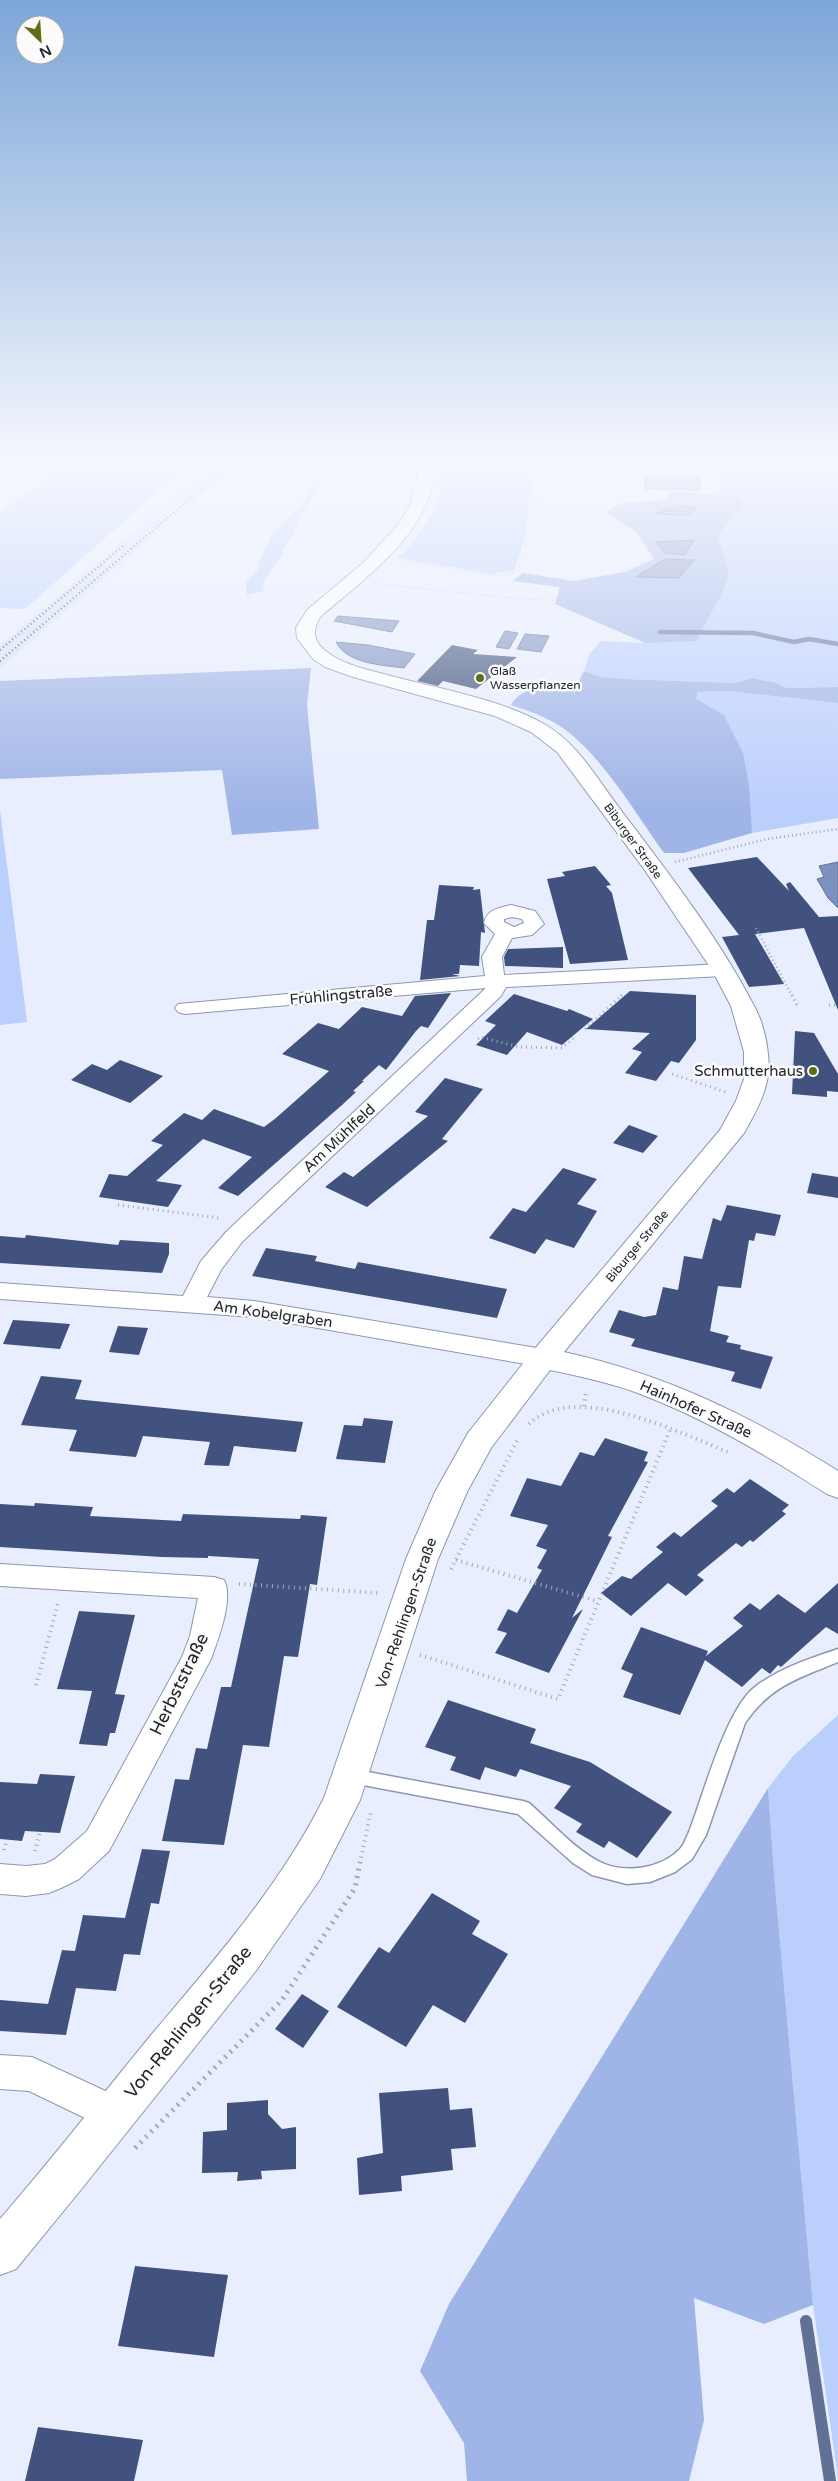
<svg xmlns="http://www.w3.org/2000/svg" width="838" height="2481" font-family="'Varela Round',sans-serif">
	<style>
		.built { fill: #d7e2fb }
		.green { fill: #bbcffd }
		.forest { fill: #a0b5e7 }
		.water { fill: #7d91c1; stroke: #617195 }
		.lines { fill: none; stroke-linecap: round; stroke-linejoin: round }
		.stream-far1 { stroke: #617195; stroke-width: 4.5 }
		.stream { stroke: #617195; stroke-width: 12 }
		.building { fill: #40527d }
		.lane-casing { stroke: #8d97ae; stroke-width: 3 }
		.street-casing { stroke: #8d97ae; stroke-width: 2 }
		.secondary-casing { stroke: #8d97ae; stroke-width: 2 }
		.path-far4 { stroke: #a3a8b5; stroke-width: 2; stroke-dasharray: 0.5 2.5; stroke-linecap: butt }
		.path-far3 { stroke: #a3a8b5; stroke-width: 2.5; stroke-dasharray: 1 3; stroke-linecap: butt }
		.path-far2 { stroke: #a3a8b5; stroke-width: 3; stroke-dasharray: 1 4; stroke-linecap: butt }
		.path-far1 { stroke: #a3a8b5; stroke-width: 4; stroke-dasharray: 1 4.5; stroke-linecap: butt }
		.path { stroke: #a3a8b5; stroke-width: 5; stroke-dasharray: 2 5.5; stroke-linecap: butt }
		.lane { fill: #fff; fill-rule: evenodd }
		.street { fill: #fff; fill-rule: evenodd }
		.secondary { fill: #fff; fill-rule: evenodd }
		.rail { stroke: #3b3f49; stroke-width: 2.5; stroke-dasharray: 1 3; stroke-linecap: butt }
		.poi-dot { fill: #616c13; stroke: #fbfbfb; stroke-width: 2 }
		.labels { text-anchor: middle; stroke-width: 5; stroke-linejoin: round; paint-order: stroke }
		.far-poi-label { font-size: 12px; fill: #21252e; stroke: #fbfbfb; text-anchor: start }
		.far-street-label { font-size: 12px; fill: #21252e; stroke: #fbfbfb }
		.street-label { font-size: 15px; fill: #21252e; stroke: #fbfbfb }
		.poi-label { font-size: 15px; fill: #21252e; stroke: #fbfbfb; text-anchor: end }
		.near-street-label { font-size: 18px; fill: #21252e; stroke: #fbfbfb }
	</style>
	<rect width="100%" height="100%" fill="#e8eefd"/>
	<path class="built" d="M218,461H241L0,668V645Z"/>
	<path class="green" d="M74,461H192L25,609L0,608V513Z
		M327,461H331L278,561L263,583L264,591L247,595L246,583L258,569L259,562L270,538L306,498Z
		M444,461H838V687L787,688L777,683L752,678L734,683L625,679L601,677L584,671L589,655L601,641L645,643L729,572L718,538L726,524L745,506L738,497L720,495V473L449,464Z
		M457,466L521,469L532,473L525,539L514,570L494,574L397,558L403,554C424,529 443,504 443,470Z
		M726,691L838,703V818L752,833L750,823L696,699L698,692Z
		M0,810L27,1022L0,1025Z
		M838,1715V2478L813,2305L775,1886L768,1788L793,1756Z"/>
	<path class="forest" d="M671,491L738,497L745,506L726,524L718,538L729,572L723,591L696,641L645,643L555,604L560,587L512,581L523,573L573,581L625,572L654,559L635,531L606,512L621,503L666,500Z
		M311,668L307,705L319,829L232,835L222,770L0,779V681Z
		M584,671L601,677L625,679L734,683L752,678L777,683L787,688L838,687V703L726,691L698,692L696,699L724,715L743,753L749,786L752,833L684,853H664C636,814 609,767 572,735C555,720 532,712 511,705C524,683 552,687 575,688Z
		M768,1788L775,1886L813,2305L764,2324L694,2298L704,2420L689,2481H467L464,2443L420,2371L449,2304Z"/>
	<path class="water" d="M644,477L699,478L701,490L645,489Z
		M679,505L698,508L688,515L654,514Z
		M694,540L685,555L665,553L655,542Z
		M665,559L694,560L679,578L636,577Z
		M338,616L399,621L392,632L334,621Z
		M505,631L518,633L509,649L496,647Z
		M525,634L549,636L541,652L517,649Z
		M336,642L368,645L415,654L404,668C382,665 347,664 336,642Z
		M838,862V908L828,898L817,879L824,877L819,866Z"/>
	<g class="lines">
		<path class="stream-far1" d="M660,632L753,633L794,642L809,639L838,644"/>
		<path class="stream" d="M806,2321L830,2481"/>
	</g>
	<path class="building" d="M452,645L478,650L473,654L517,657L476,689L443,681L438,686L417,681Z
		M757,857L789,891L786,884L790,882L819,917L838,916V1010L804,928L747,935L755,934L784,984L749,987L722,937L739,935L688,868Z
		M595,866L611,885L606,886L612,893L628,960L570,964L547,879L565,876L562,872Z
		M439,885L474,887L473,890L480,889L485,933L481,932L479,966L460,965L459,974H452L460,976L420,980L427,920H434Z
		M563,947V968L505,966L504,957L508,949Z
		M630,991L696,995V1040L679,1063L671,1061L656,1081L625,1073L642,1052L632,1049L650,1033L586,1029Z
		M451,993L428,1028L421,1026L416,1031L386,1070L379,1065L362,1081H364L353,1091L356,1092L342,1105L238,1196L218,1188L252,1157L203,1139L156,1181L182,1185L168,1207L99,1197L109,1174L127,1176L163,1145L151,1141L184,1113L202,1120L214,1109L264,1127L276,1118L329,1071L282,1054L318,1023L339,1029L362,1007L402,1016L415,996Z
		M514,994L567,1011L569,1009L593,1019L562,1045L527,1032L507,1055L476,1045L496,1025L485,1021Z
		M795,1031L814,1033L838,1074V1092L827,1091V1097L792,1094Z
		M120,1060L163,1076L130,1103L71,1080L92,1064L107,1070Z
		M445,1078L483,1089L442,1139L448,1141L367,1207L325,1187L344,1172L353,1177L428,1116L415,1112Z
		M629,1125L658,1136L643,1153L613,1143Z
		M563,1168L597,1179L577,1204L597,1211L574,1248L546,1239L535,1254L489,1238L513,1208L526,1212Z
		M812,1173L838,1177V1198L807,1193Z
		M727,1205L781,1215L775,1236L756,1233L754,1241L749,1240L741,1288L718,1286L710,1331L729,1336L726,1342L741,1345L740,1349L773,1357L761,1389L731,1381L735,1372L631,1346L635,1339L609,1332L619,1310L644,1317L656,1315L663,1287L678,1290L684,1256L702,1259L713,1218L721,1221Z
		M26,1235L118,1245L120,1240L169,1243V1254L162,1273L0,1263V1236L25,1238Z
		M266,1248L317,1256L315,1261L355,1269L358,1262L507,1289L497,1318L252,1276Z
		M13,1320L44,1322L70,1324L60,1349L3,1344Z
		M118,1326L148,1328L139,1355L109,1352Z
		M41,1376L82,1380L75,1399L303,1422L296,1452L234,1446L229,1466L204,1465L210,1442L143,1436L136,1457L69,1451L77,1430L21,1425Z
		M364,1418L393,1421L385,1463L336,1459L344,1425L362,1426Z
		M605,1438L648,1452L644,1461L648,1462L608,1536L612,1537L572,1618L583,1609L549,1673L495,1653L507,1633L497,1630L508,1609L517,1613L542,1570L537,1568L547,1550L536,1546L548,1525L510,1516L527,1478L561,1486L580,1452L594,1456Z
		M750,1479L789,1505L782,1511L786,1514L753,1542L750,1540L742,1547L736,1543L697,1575L704,1580L686,1596L668,1583L631,1616L601,1593L622,1576L631,1579L663,1552L656,1547L674,1532L681,1537L718,1506L711,1501L727,1488L734,1493Z
		M35,1503L93,1507L90,1516L181,1521L183,1514L300,1519L301,1515L327,1517L317,1585L310,1584L298,1657L284,1656L269,1747L243,1745L224,1845L162,1841L175,1779L189,1780L196,1748L207,1749L221,1687H231L259,1559L208,1556V1558L162,1557L0,1547V1504L34,1506Z
		M838,1583V1634L826,1627L781,1667L778,1665L770,1674L762,1668L742,1687L705,1660L680,1715L623,1697L633,1674L621,1669L641,1627L708,1651L706,1656L743,1626L733,1618L750,1603L760,1610L778,1594L805,1613Z
		M79,1611L135,1615L115,1694L125,1695L115,1733H110L107,1746L79,1744L92,1691L57,1689Z
		M448,1700L536,1729L530,1743L590,1762L672,1812L637,1858L609,1841L604,1848L576,1832L582,1824L554,1808L571,1786L520,1769L516,1777L485,1767L480,1780L450,1770L456,1757L425,1747Z
		M40,1774L75,1776L60,1833L25,1831L22,1841L0,1839V1782L37,1784Z
		M142,1849L170,1851L159,1904L151,1903L140,1955L124,1954L116,1991L76,1988L66,2035L0,2031V2000L48,2004L62,1950L75,1951L83,1915L125,1918Z
		M432,1893L480,1921L472,1934L508,1954L465,2023L433,2005L406,2047L337,2007L379,1947L389,1953Z
		M302,1994L329,2011L303,2048L275,2029Z
		M448,2088L450,2110L472,2108L476,2147L451,2149L453,2170L401,2176L402,2191L359,2195L357,2158L383,2153L379,2093Z
		M268,2100V2114L282,2129L296,2127V2169L261,2171L262,2179L237,2181L238,2172L202,2173L203,2132L227,2130V2103Z
		M135,2266L228,2275L214,2357L118,2346Z
		M38,2427L143,2440L134,2481H25Z"/>
	<g class="lines">
		<defs>
			<path id="lane" d="M838,1649V1662C799,1678 770,1686 745,1723L706,1835L692,1859L675,1872L650,1882L627,1884L592,1875L573,1863L518,1814L352,1783L346,1781L344,1776L346,1771L352,1769L523,1801L529,1803C551,1822 574,1849 600,1862C624,1874 661,1869 680,1849C684,1845 686,1838 689,1832C703,1796 726,1709 755,1687C778,1669 811,1658 838,1649Z"/>
			<path id="street" d="M511,905L535,911L544,924L532,935L512,938L502,957L504,975L723,964L730,966L733,970L730,974L723,976L506,987L501,996L242,1242L221,1270L207,1297L254,1301L543,1349L552,1352L556,1358L552,1364L543,1367L254,1317L0,1299V1283L183,1296L201,1261L226,1232L486,988L185,1014L178,1012L175,1008L178,1004L485,976L482,957L495,934L484,923C487,909 499,908 511,905ZM512,917L522,919L524,923L514,927L504,922V919Z
				M0,1564L214,1577L224,1580C234,1598 218,1640 211,1659L109,1851L79,1879L61,1888L49,1893L26,1896L0,1894V1864L26,1866L45,1864L55,1859L87,1831L182,1657L190,1636L198,1598L0,1586Z
				M0,2055L32,2057L127,2101L132,2114L127,2127L114,2132L29,2091L0,2089Z"/>
			<path id="secondary" d="M417,461H431C432,469 433,477 432,484C422,539 359,583 320,617C312,631 313,642 327,652C345,666 370,670 391,676C440,689 500,699 544,724C577,742 597,779 620,809C666,870 717,935 753,1004C761,1017 767,1039 768,1055C772,1084 758,1108 744,1133L564,1352C667,1375 749,1415 838,1471V1498L827,1494C766,1455 703,1417 635,1392C607,1382 578,1376 550,1370L491,1448L467,1492L438,1559L360,1800L320,1879L255,1972L79,2192L16,2269L0,2275V2219C52,2159 101,2096 152,2034C215,1959 280,1886 324,1798L406,1559L435,1492L468,1433L533,1351L720,1130L736,1101L744,1079V1052L731,1006L712,970L644,869L557,752L531,732L495,716L353,677L325,667L313,659L297,638L296,628L307,610L363,563L399,524L410,505L417,483Z"/>
		</defs>
		<use href="#lane" class="lane-casing"/>
		<use href="#street" class="street-casing"/>
		<use href="#secondary" class="secondary-casing"/>
		<path class="path-far4" d="M444,465L716,473
			M644,483H653
			M0,513L74,461
			M403,561L492,575H507L518,570L532,524L543,474L535,468
			M379,584L519,599L655,604"/>
		<path class="path-far3" d="M675,862L767,839L838,829
			M756,928L792,996
			M621,996L622,995"/>
		<path class="path-far2" d="M792,995L797,1005
			M829,1005H838
			M585,1029L622,995
			M478,1039L480,1037L520,1047L562,1048L576,1036
			M672,1074L725,1092
			M118,1205L220,1218"/>
		<path class="path-far1" d="M584,1406L586,1392
			M529,1424C574,1380 681,1433 730,1453
			M456,1560L597,1601
			M451,1569L518,1439
			M239,1584L380,1593
			M420,1655L558,1699L670,1430
			M36,1685L58,1603
			M4,1850L7,1840
			M35,1851L40,1832
			M360,1863L371,1811"/>
		<path class="path" d="M135,2148L282,2000L355,1888L360,1862"/>
		<use href="#lane" class="lane"/>
		<use href="#street" class="street"/>
		<use href="#secondary" class="secondary"/>
		<path class="rail" d="M0,650L124,545
			M0,661L234,461"/>
	</g>
	<linearGradient id="sky" x2="0" y2="1"><stop stop-color="#7da6d8"/><stop offset="0.57" stop-color="#f5f7fe"/><stop offset="1" stop-color="#f5f7fe" stop-opacity="0"/></linearGradient>
	<rect width="838" height="809" fill="url(#sky)"/>
	<g class="poi-dot">
		<circle cx="480" cy="678" r="5"/>
		<circle cx="813" cy="1071" r="5"/>
	</g>
	<g class="labels">
		<g class="far-poi-label">
			<text x="490" y="675">Glaß<tspan x="490" dy="14">Wasserpflanzen</tspan></text>
		</g>
		<g class="far-street-label">
			<text transform="translate(633 841) rotate(54)" y="4">Biburger Straße</text>
			<text transform="translate(637 1246) rotate(-50)" y="4">Biburger Straße</text>
		</g>
		<g class="street-label">
			<text transform="translate(341 995) rotate(-5)" y="5">Frühlingstraße</text>
			<text transform="translate(339 1138) rotate(-43)" y="5">Am Mühlfeld</text>
			<text transform="translate(273 1314) rotate(8)" y="5">Am Kobelgraben</text>
			<text transform="translate(696 1409) rotate(24)" y="5">Hainhofer Straße</text>
			<text transform="translate(406 1613) rotate(-71)" y="5">Von-Rehlingen-Straße</text>
		</g>
		<g class="poi-label">
			<text x="803" y="1076">Schmutterhaus</text>
		</g>
		<g class="near-street-label">
			<text transform="translate(179 1684) rotate(-64)" y="6">Herbststraße</text>
			<text transform="translate(188 2022) rotate(-51)" y="6">Von-Rehlingen-Straße</text>
		</g>
	</g>
	<g transform="translate(40 40) rotate(155)"><circle r="24" fill="#fbfbfb" stroke="#a4a5a9"/>
	<path d="M0-4L9 19L0 12L-9 19Z" fill="#616c13"/>
	<text y="-8" font-size="14" font-weight="bold" text-anchor="middle" fill="#21252e">N</text>
	</g>
</svg>
